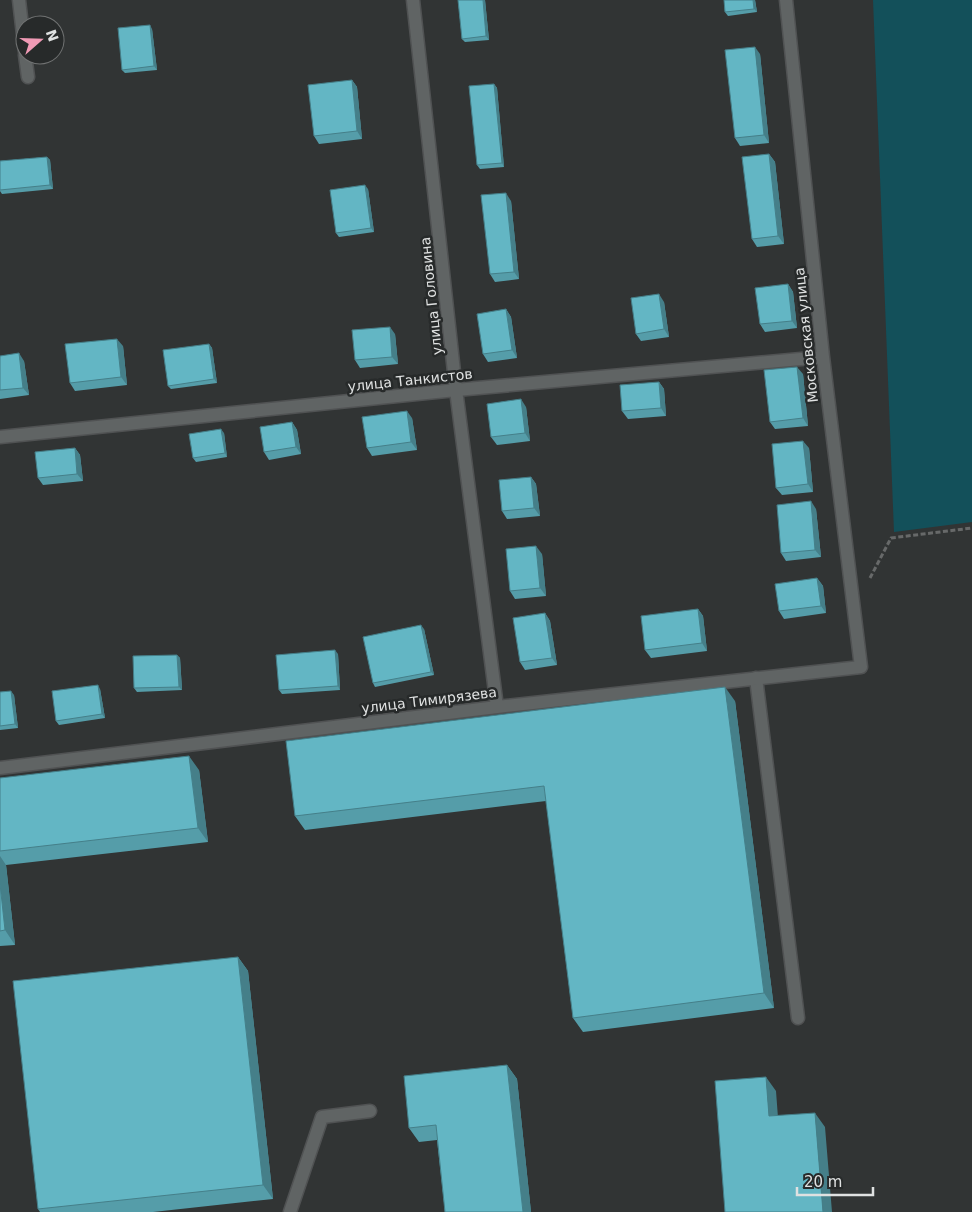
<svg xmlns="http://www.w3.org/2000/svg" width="972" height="1212" font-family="'DejaVu Sans',sans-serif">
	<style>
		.green { fill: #13505a }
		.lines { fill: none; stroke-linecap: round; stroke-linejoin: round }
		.lane-casing { stroke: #505253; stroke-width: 15 }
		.street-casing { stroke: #505253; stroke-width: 15 }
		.path { stroke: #676969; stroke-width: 3; stroke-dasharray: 5 2.5; stroke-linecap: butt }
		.lane { stroke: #606464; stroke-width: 12 }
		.street { stroke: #606464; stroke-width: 12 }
		.wall { fill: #559da9 }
		.shaded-wall { fill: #457f89 }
		.building { fill: #63b6c4; stroke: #457f89 }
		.labels { text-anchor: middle; stroke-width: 5; stroke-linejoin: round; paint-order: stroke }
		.street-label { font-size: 14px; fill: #dfe1e1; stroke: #272a2a }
	</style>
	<rect width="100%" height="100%" fill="#313434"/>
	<path class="green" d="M873,0H972V522L894,532Z"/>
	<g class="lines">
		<defs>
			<path id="lane" d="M19,0L25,52
				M25,55L28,77
				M756,678L798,1018
				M290,1212L322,1117L370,1111"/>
			<path id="street" d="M413,0L456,390L497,707
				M0,437L456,390L823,357
				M0,768L497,707L861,667L823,357L786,0"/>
		</defs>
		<use href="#lane" class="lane-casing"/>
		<use href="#street" class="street-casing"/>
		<path class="path" d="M870,578L891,538L972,528"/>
		<use href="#lane" class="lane"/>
		<use href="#street" class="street"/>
	</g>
	<path class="wall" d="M458,0H485L489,40L465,42L462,39Z
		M724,0H755L757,12L728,16L725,12Z
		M152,29L157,70L125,73L122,70Z
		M760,54L769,143L740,146L735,138Z
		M352,80L357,87L362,139L319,144L314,136Z
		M494,84L497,88L504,167L480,169L477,165Z
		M769,154L775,162L784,244L757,247L752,239Z
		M47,157L50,160L53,189L2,194L0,191V161Z
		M368,189L374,232L339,237L336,233Z
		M511,201L519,279L495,282L490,274Z
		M788,284L793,292L797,328L765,332L760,324Z
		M664,302L669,337L641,341L636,334Z
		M506,309L511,317L517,358L488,362L483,354Z
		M395,334L398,364L360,368L355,360Z
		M209,344L212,348L217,383L171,389L168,386Z
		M123,346L127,385L75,391L70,383Z
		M0,356L24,361L29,395L0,399Z
		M803,374L808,426L775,429L770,422Z
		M659,382L664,389L666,416L628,419L622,411Z
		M526,407L530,441L497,445L491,437Z
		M412,418L417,450L372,456L367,448Z
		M292,422L297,430L301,454L269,460L264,452Z
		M224,433L227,457L196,462L193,458Z
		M75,448L80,455L83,481L43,485L38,478Z
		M809,448L813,492L782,495L776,488Z
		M531,477L536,484L540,516L507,519L502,511Z
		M816,509L821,557L786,561L781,553Z
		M542,554L546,596L515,599L510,591Z
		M817,578L823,586L826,613L784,619L779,611Z
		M698,609L703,616L707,651L651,658L645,650Z
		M545,613L550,621L557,665L525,670L520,662Z
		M424,629L434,675L375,687L373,683Z
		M338,654L340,690L282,694L279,690Z
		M177,655L180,658L182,690L137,692L134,688Z
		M100,689L105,718L59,725L56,721Z
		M0,692L14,695L18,728L0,730Z
		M735,701L774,1008L583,1032L573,1018L546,801L305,830L295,816Z
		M199,770L208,842L6,865L15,945L0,946V778Z
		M238,957L248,971L273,1199L153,1212H40L38,1209Z
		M507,1065L517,1079L531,1212H445L437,1140L419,1142L409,1128Z"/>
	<path class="shaded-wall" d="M483,0H485L489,40L486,36Z
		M753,0H755L757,12L754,9Z
		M150,25L152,29L157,70L154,66Z
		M755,47L760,54L769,143L764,135Z
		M352,80L357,87L362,139L357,131Z
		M494,84L497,88L504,167L502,163Z
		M769,154L775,162L784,244L778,236Z
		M47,157L50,160L53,189L50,185Z
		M365,185L368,189L374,232L371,228Z
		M506,193L511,201L519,279L514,272Z
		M788,284L793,292L797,328L792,321Z
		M659,294L664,302L669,337L664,329Z
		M506,309L511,317L517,358L512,350Z
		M390,327L395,334L398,364L392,357Z
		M117,339L123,346L127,385L121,377Z
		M209,344L212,348L217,383L214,379Z
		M19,353L24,361L29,395L23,388Z
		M797,367L803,374L808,426L803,418Z
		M659,382L664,389L666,416L661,408Z
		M521,399L526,407L530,441L525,433Z
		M407,411L412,418L417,450L411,442Z
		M292,422L297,430L301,454L296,447Z
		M221,429L224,433L227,457L225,453Z
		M803,441L809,448L813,492L808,484Z
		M75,448L80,455L83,481L77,474Z
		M531,477L536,484L540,516L534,508Z
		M811,501L816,509L821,557L815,550Z
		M536,546L542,554L546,596L540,588Z
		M817,578L823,586L826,613L821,606Z
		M698,609L703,616L707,651L702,643Z
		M545,613L550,621L557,665L552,658Z
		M421,625L424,629L434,675L431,672Z
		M335,650L338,654L340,690L338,686Z
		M177,655L180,658L182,690L179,687Z
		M98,685L100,689L105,718L102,714Z
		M725,687L735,701L774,1008L764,993Z
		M11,691L14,695L18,728L15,724Z
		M189,756L199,770L208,842L198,828Z
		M0,856L6,865L15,945L5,930L0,884Z
		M238,957L248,971L273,1199L263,1185Z
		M507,1065L517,1079L531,1212H523Z
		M766,1077L776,1091L779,1131L769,1116Z
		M815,1113L825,1127L832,1212H823Z"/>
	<path class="building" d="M458,0H483L486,36L462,39Z
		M724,0H753L754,9L725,12Z
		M150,25L154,66L122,70L118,28Z
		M755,47L764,135L735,138L725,50Z
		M352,80L357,131L314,136L308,85Z
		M494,84L502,163L477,165L469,86Z
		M769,154L778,236L752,239L742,157Z
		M47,157L50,185L0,190V161Z
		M365,185L371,228L336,233L330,190Z
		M506,193L514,272L490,274L481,195Z
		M788,284L792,321L760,324L755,288Z
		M659,294L664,329L636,334L631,298Z
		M506,309L512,350L483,354L477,314Z
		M390,327L392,357L355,360L352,330Z
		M117,339L121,377L70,383L65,344Z
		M209,344L214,379L168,386L163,350Z
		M19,353L23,388L0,390V356Z
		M797,367L803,418L770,422L764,370Z
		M659,382L661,408L622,411L620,385Z
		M521,399L525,433L491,437L487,404Z
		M407,411L411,442L367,448L362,417Z
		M292,422L296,447L264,452L260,427Z
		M221,429L225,453L193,458L189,434Z
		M803,441L808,484L776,488L772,444Z
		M75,448L77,474L38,478L35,452Z
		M531,477L534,508L502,511L499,480Z
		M811,501L815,550L781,553L777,505Z
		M536,546L540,588L510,591L506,549Z
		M817,578L821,606L779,611L775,584Z
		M698,609L702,643L645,650L641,616Z
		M545,613L552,658L520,662L513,618Z
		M421,625L431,672L373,683L363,637Z
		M335,650L338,686L279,690L276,655Z
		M177,655L179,687L134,688L133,656Z
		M98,685L102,714L56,721L52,691Z
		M725,687L764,993L573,1018L544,786L295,816L286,741Z
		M11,691L15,724L0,726V692Z
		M189,756L198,828L0,851V778Z
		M0,884L5,930L0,931Z
		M238,957L263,1185L38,1209L13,981Z
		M507,1065L523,1212H445L436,1125L409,1128L404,1076Z
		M766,1077L769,1116L815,1113L823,1212H725L715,1081Z"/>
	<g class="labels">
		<g class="street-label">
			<text transform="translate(431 296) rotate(-96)" y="5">улица Головина</text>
			<text transform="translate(806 335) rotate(-96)" y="5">Московская улица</text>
			<text transform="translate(410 380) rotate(-6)" y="5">улица Танкистов</text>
			<text transform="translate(429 700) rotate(-7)" y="5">улица Тимирязева</text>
		</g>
	</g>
	<g transform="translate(40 40) rotate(70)"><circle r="24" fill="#272a2a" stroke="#717373"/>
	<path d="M0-4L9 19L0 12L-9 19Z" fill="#f09ab5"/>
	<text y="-8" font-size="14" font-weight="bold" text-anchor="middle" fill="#dfe1e1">N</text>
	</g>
	<path d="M797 1187v8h76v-8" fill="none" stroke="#dfe1e1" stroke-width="2.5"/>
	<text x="804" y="1187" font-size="15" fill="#dfe1e1" stroke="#272a2a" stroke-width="4" paint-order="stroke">20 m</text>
</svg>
